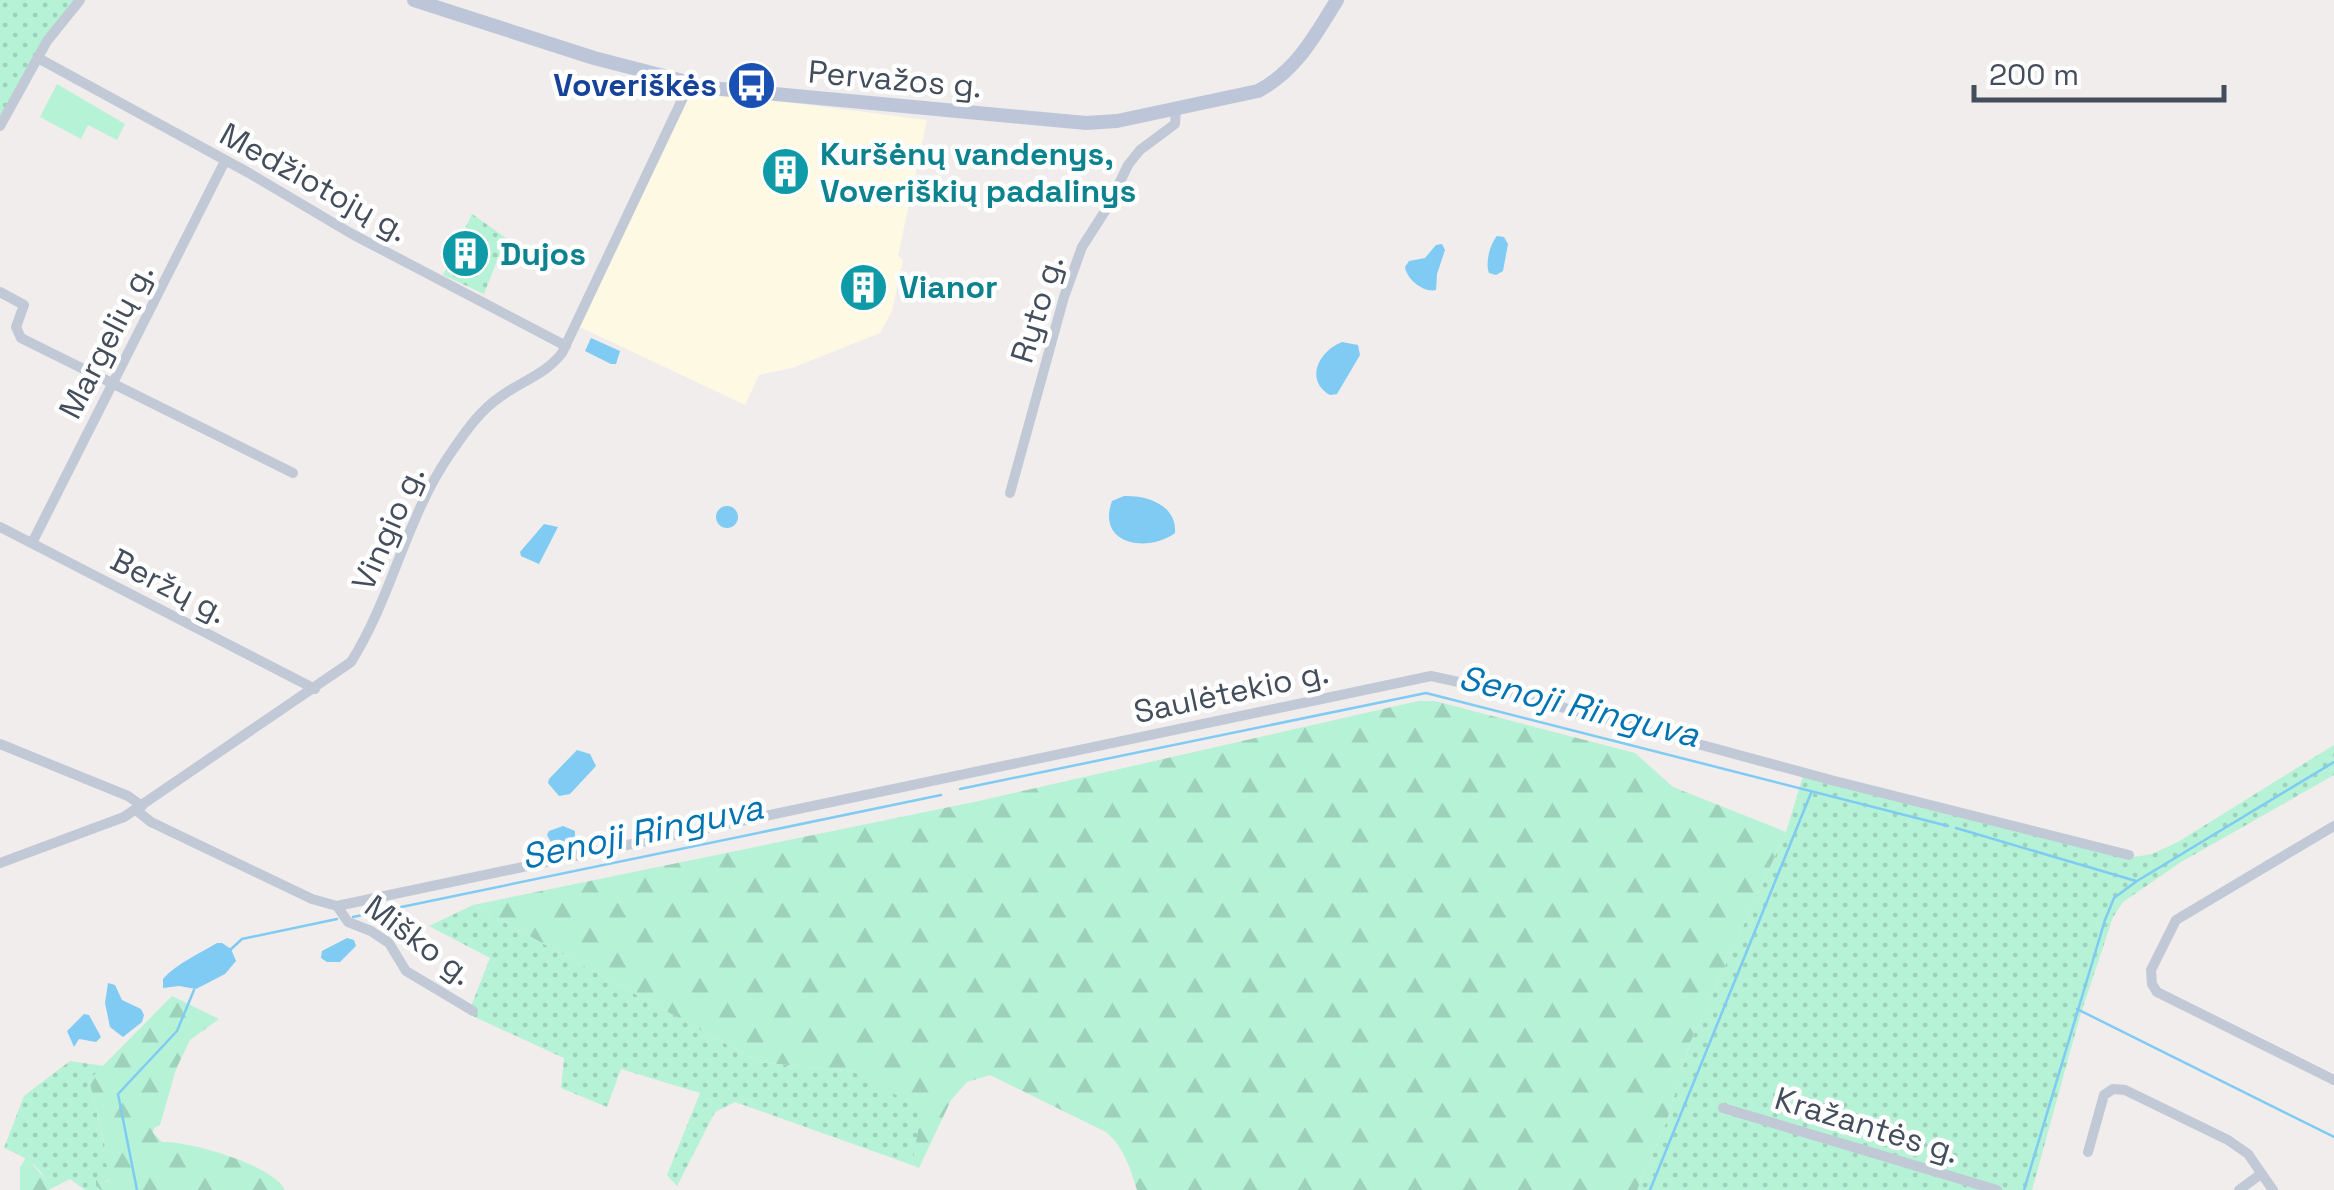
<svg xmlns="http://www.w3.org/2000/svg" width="2334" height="1190" font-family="'Space Grotesk',sans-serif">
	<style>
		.commercial { fill: #fdf9e3 }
		.grass { fill: url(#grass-dots) }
		.forest { fill: url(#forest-firs) }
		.green { fill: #b6f2d5 }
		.water { fill: #7fcbf3 }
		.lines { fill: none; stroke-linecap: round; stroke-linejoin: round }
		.stream { stroke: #7fcbf3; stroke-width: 2.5 }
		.street { stroke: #c1c9d6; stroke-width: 10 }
		.secondary { stroke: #bdc6d8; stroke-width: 14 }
		.labels { text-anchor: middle; stroke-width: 9; stroke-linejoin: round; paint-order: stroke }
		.street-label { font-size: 32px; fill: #434d5b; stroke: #fff }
		.transit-label { font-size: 32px; font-weight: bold; fill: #164399; stroke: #fff; text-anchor: end }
		.culture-label { font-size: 32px; font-weight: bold; fill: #0d838f; stroke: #fff; text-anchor: start }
		.water-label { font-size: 35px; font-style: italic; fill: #0074b2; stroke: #fff }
	</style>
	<defs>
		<pattern id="grass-dots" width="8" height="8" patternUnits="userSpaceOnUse" patternTransform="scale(2.5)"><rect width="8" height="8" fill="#b6f2d5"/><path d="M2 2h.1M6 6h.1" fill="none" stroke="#9ed1b9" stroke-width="1.8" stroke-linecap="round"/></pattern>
		<pattern id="forest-firs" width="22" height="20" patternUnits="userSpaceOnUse" patternTransform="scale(2.5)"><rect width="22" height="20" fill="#b6f2d5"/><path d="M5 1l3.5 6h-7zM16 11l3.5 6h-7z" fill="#9ed1b9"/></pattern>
	</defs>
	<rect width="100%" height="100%" fill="#f0edec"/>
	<path class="commercial" d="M692,90L927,120L898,256L903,260L892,311L880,333L792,368L759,375L745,405L580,327Z"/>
	<path class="grass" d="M0,0H74L0,120Z
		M472,214L506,238L484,294L443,275Z
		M2334,745V775L2181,862L2123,902L2113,917L2080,1016L2032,1190H1637L1666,1123L1690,1043L1786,832L1803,776L2129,858L2152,854L2178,842Z
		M473,905L759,1062L854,1072L923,1109L912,1165L735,1102L715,1112L677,1186L667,1175L700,1093L621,1069L607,1107L561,1088L564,1058L468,1014L490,958L429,926Z
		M70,1061L104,1066L89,1080L105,1146L102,1153L113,1178L96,1186L101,1190H85L70,1179L48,1190C45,1167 24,1156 4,1148L24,1096Z"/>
	<path class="forest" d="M1418,701H1435L1635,753L1673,787L1786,832L1690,1043L1666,1123L1637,1190H1137C1130,1168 1124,1147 1106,1132L990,1075L967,1082L951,1100L919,1168L912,1165L922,1109L854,1072L759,1062L473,905L979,801Z
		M172,996L219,1019L190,1040L176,1069L160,1125L154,1128L153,1133L162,1142C190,1141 273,1165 285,1190H101L96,1186V1180L107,1182L112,1177L101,1153L105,1145L89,1080Z
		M26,1157L47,1181L48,1190H20V1168Z"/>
	<path class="green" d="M57,84L125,124L117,140L88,125L81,139L40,117Z"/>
	<path class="water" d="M1497,236L1504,237L1508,244L1503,271L1496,275L1489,273C1485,263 1490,244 1497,236Z
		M1442,244L1445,250L1437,274L1436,290C1424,293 1407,280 1405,267L1409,261L1425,258L1436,245Z
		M591,338L620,351L616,364H611L585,351Z
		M1342,342L1358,345L1360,355L1337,394L1330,395C1304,380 1319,351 1342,342Z
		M1124,496C1147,495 1177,505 1175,533C1148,553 1096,545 1112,501Z
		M716 517a11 11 0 1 1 22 0a11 11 0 1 1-22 0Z
		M544,524L558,527L539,564L521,556L520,552Z
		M577,750L590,754L596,766L570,794L559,796L548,783L549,779Z
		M563,826L575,831V837L566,844H552L547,835L549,831Z
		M347,938L354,940L356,946L340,962H327L321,958L322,951Z
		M217,943H222L231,949L236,961L225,974L196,989L179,986L163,988V979C177,963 199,954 217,943Z
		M108,983L115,985L122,1000L141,1009L144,1015L142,1022L123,1037L110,1027L105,1003Z
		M84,1014L89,1015L101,1037L96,1042L79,1039L74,1047L67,1031Z"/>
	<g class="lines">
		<path class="stream" d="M960,789L1426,693L1948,826
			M1956,828L2136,881
			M353,917L941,795
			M230,950L242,939L337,919
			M2077,1009L2334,1137
			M137,1190L118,1094L177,1031L194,990
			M1650,1190L1811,793
			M2024,1190L2105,920L2114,898L2137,881L2334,762"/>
		<path class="street" d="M38,58L249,173L352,234L566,346
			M0,126L47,41L80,0
			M0,292L24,305L16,327L21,338L293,473
			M1010,493L1064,297L1082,247L1109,205L1128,165L1140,150L1175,124L1176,109
			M0,527L315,689
			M32,543L225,161
			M0,744L128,796L142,806
			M136,810L151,822L312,899L337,906
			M2334,826L2176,920L2151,970L2152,984L2157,992L2334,1080
			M0,863L124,817L351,662C392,597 406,518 450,454C464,434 479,411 500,397C521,381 545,375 562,353L690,83
			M337,906L1431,676L1509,693L1831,780L2129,855
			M337,906L348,922L371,931L389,943L406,971L473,1011
			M1723,1108L1997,1190
			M2088,1152L2104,1095L2113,1089L2125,1090L2228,1140L2248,1154L2273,1190
			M2239,1190L2261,1174"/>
		<path class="secondary" d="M414,0L594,58L710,88L1086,123L1117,121L1258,91C1296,71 1315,36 1337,0"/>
	</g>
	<defs>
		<symbol id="bus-disc" viewBox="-11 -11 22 22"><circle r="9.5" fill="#1a4fb4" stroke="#fff"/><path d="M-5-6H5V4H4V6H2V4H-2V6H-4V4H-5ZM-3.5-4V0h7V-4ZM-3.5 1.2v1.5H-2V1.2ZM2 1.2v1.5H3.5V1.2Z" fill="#fff"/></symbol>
		<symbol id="building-disc" viewBox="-11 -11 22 22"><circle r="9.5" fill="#0f9aa8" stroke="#fff"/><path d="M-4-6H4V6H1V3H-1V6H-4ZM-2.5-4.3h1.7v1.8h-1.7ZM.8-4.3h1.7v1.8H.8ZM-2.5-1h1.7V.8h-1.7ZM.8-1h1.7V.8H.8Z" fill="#fff"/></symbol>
	</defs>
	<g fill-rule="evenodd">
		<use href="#bus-disc" x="724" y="58" width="55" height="55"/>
		<use href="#building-disc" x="758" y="144" width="55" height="55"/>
		<use href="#building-disc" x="438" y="226" width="55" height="55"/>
		<use href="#building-disc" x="836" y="260" width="55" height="55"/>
	</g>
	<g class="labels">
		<g class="street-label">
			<text transform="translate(895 79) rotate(5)" y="11">Pervažos g.</text>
			<text transform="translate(314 182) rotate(29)" y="11">Medžiotojų g.</text>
			<text transform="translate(1037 309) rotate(-73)" y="11">Ryto g.</text>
			<text transform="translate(106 341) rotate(-63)" y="11">Margelių g.</text>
			<text transform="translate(388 528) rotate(-66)" y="11">Vingio g.</text>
			<text transform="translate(169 586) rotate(27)" y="11">Beržų g.</text>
			<text transform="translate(1231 692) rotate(-12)" y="11">Saulėtekio g.</text>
			<text transform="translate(419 940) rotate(37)" y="11">Miško g.</text>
			<text transform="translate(1867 1125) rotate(17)" y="11">Kražantės g.</text>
		</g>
		<g class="transit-label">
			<text x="717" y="96">Voveriškės</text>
		</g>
		<g class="culture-label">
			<text x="820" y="165">Kuršėnų vandenys,<tspan x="820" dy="37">Voveriškių padalinys</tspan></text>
			<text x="500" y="265">Dujos</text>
			<text x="899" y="298">Vianor</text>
		</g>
		<g class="water-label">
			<text transform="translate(1579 706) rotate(14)" y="12">Senoji Ringuva</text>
			<text transform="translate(642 832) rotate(-12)" y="12">Senoji Ringuva</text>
		</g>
	</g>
	<path d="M1974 85v15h250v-15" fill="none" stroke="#434d5b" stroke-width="5"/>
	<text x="1989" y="85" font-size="30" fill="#434d5b" stroke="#ffffff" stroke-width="8" paint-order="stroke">200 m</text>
</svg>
